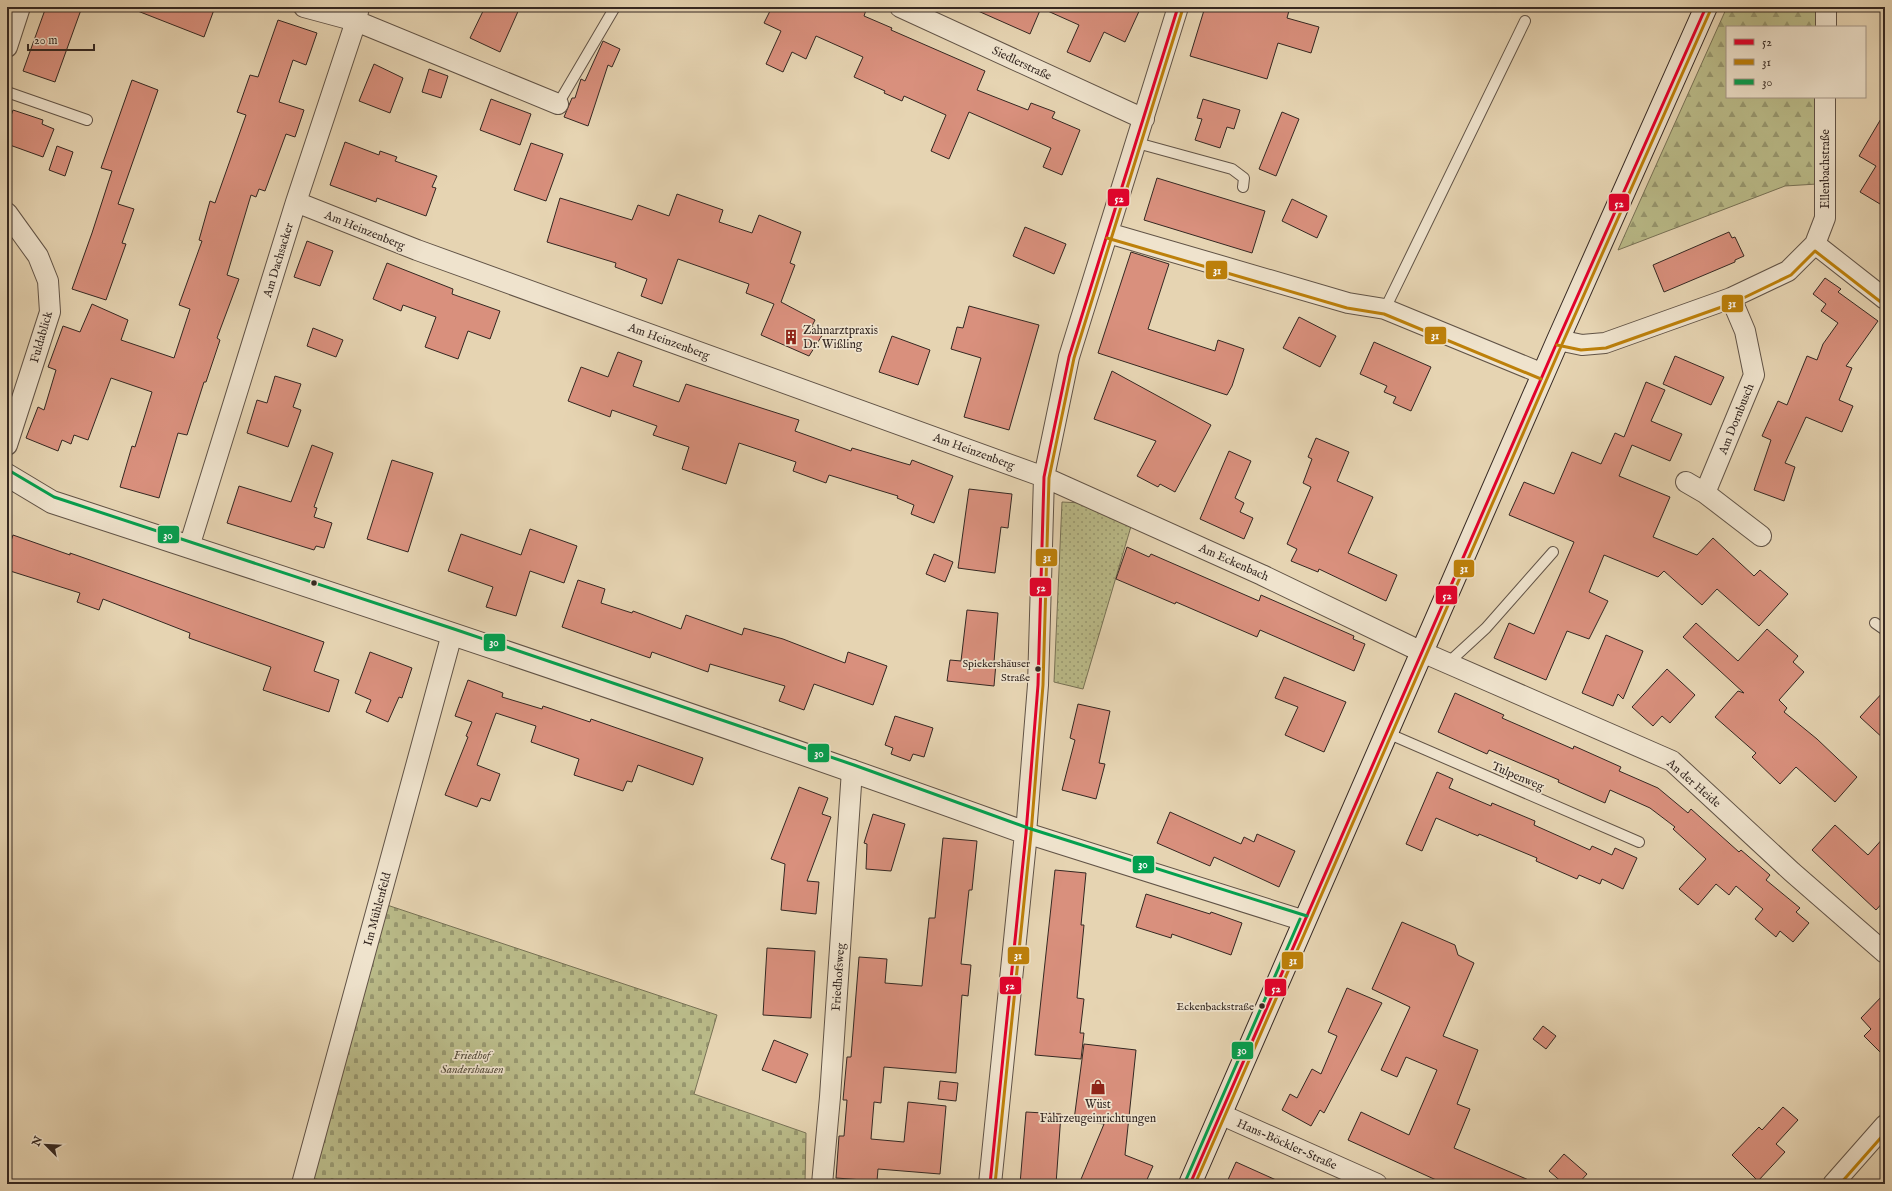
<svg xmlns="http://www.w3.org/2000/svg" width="1892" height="1191" font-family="'IM FELL English',serif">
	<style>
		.forest { fill: url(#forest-firs); stroke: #787256 }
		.cemetery { fill: url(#cemetery-stones); stroke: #787256 }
		.park { fill: url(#park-dots); stroke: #787256 }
		.building { fill: #d9907d; stroke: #352822 }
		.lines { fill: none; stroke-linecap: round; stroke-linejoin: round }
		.service-casing { stroke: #615346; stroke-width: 12 }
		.minor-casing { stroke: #615346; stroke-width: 22 }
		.tertiary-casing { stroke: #615346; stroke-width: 24 }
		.secondary-casing { stroke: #352822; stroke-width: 24 }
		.service { stroke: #efe3cd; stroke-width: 10 }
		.minor { stroke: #efe3cd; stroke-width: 20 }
		.tertiary { stroke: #efe3cd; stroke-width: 22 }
		.secondary { stroke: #efe3cd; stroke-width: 22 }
		.bus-1-casing { stroke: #efe3cd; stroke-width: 6 }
		.bus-2-casing { stroke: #efe3cd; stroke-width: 6 }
		.bus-3-casing { stroke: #efe3cd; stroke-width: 6 }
		.bus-1 { stroke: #e4002b; stroke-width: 3 }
		.bus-2 { stroke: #bd800a; stroke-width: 3 }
		.bus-3 { stroke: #03a04f; stroke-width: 3 }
		.bus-dot { fill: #352822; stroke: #efe3cd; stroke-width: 1.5 }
		.labels { text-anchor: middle; stroke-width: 3.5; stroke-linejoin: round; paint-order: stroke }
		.bus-label { font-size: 11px; fill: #352822; stroke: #efe3cd; text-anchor: end }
		.street-label { font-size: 12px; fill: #352822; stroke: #efe3cd }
		.poi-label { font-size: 12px; fill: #352822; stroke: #efe3cd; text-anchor: start }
		.park-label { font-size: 12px; font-style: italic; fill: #564d3c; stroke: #efe3cd }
		.line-badge { stroke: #efe3cd; stroke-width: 1.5 }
		.badge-label { font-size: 11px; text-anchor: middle; font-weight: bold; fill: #fff }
	</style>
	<defs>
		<pattern id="forest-firs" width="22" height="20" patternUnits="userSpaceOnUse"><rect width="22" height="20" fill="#babb89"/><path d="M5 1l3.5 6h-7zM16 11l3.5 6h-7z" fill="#989870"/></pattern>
		<pattern id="cemetery-stones" width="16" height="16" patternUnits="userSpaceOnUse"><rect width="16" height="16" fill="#babb89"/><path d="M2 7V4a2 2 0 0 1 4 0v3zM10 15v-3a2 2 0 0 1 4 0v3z" fill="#989870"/></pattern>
		<pattern id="park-dots" width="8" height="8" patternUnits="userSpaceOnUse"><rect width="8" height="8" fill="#babb89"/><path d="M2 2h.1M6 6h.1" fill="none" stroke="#989870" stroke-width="1.8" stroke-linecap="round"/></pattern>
	</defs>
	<rect width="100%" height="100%" fill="#e6d4b2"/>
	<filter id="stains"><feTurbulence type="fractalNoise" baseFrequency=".005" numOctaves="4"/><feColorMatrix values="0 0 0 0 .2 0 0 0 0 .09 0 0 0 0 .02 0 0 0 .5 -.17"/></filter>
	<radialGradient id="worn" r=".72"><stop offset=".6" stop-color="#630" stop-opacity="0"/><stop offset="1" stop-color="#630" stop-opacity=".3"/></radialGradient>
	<path class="forest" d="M1727,7H1819V27H1727V97H1818L1817,184L1785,186L1618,250Z"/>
	<path class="cemetery" d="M387,905L717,1015L694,1094L806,1133L805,1184H312Z"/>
	<path class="park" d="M1062,502L1082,503L1132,523L1083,689L1054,682Z"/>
	<path class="building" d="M46,7H82L55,82L23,71Z
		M130,7H215L204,37L130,8Z
		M485,7H520L500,52L470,38Z
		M772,7H867L864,16L892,28L891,30L985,71L977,90L1028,110L1031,103L1055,112L1052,118L1080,130L1062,175L1043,167L1051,148L969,112L949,159L931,151L946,115L904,96L902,101L884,93L885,91L854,77L863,57L816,36L806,59L792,52L783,72L766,64L781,31L764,23Z
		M969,7H1141L1125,42L1104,32L1090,62L1067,52L1079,25L1041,8L1030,34Z
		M1205,7H1290L1287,18L1319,27L1311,53L1278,43L1267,79L1190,56Z
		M278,20L317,33L306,65L293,60L279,102L304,110L295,137L286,134L265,191L259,189L256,197L251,195L227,275L239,279L217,338L220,340L206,382H204L187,435L178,433L159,498L120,487L132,446L135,447L152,392L111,378L88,440L74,435L71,444L62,440L58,451L26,438L38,407L44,410L56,370L48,367L63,326L80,332L92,304L128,320L121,340L174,358L190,309L179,305L202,241L199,240L210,201L215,203L246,115L237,112L250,75L258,77Z
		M603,41L620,49L612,67L608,65L588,126L564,117L572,98H575L581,79L585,81Z
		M374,64L403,78L390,113L359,101Z
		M429,69L448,76L441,98L422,92Z
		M132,80L158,90L118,204L134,209L122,243L126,244L106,300L72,289L92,233L112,171L101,168Z
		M491,99L531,114L520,145L480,130Z
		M1203,99L1240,110L1234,129L1227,127L1220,148L1195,140L1202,119L1197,118Z
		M13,110L43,120L42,124L54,129L43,157L7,144V128Z
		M1282,112L1299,119L1276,176L1259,169Z
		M1885,112V207L1860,192L1876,166L1859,156Z
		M345,142L379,155L380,151L397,157L395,161L437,176L432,187L436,188L426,216L377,198L376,202L330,185Z
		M531,143L563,154L546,201L514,190Z
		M57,146L73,152L65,176L49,170Z
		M1157,178L1265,211L1252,253L1144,220Z
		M677,194L723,210L719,222L752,233L759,215L801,232L790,263L795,265L781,302L815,320L812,326L823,334L809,356L761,335L774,304L746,293L749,284L678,259L662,304L641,296L647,279L615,267L616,263L547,242L560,198L632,220L638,205L669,216Z
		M1292,199L1327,216L1317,238L1282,221Z
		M1025,227L1066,244L1054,274L1013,256Z
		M1729,232L1732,238L1735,237L1744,256L1735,260V262L1664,292L1653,265Z
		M307,241L333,251L320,286L294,277Z
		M1131,252L1169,264L1148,329L1215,351L1218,340L1244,349L1232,386L1227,395L1098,353Z
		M387,263L453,289L452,294L500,311L490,339L468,331L458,359L425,347L436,317L403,305L401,311L373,299Z
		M1825,278L1841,289L1838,292L1878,321L1846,366L1852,368L1839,400L1853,406L1842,432L1806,417L1785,463L1795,467L1784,501L1754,490L1771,440L1762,436L1778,401L1787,405L1807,356L1817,360L1823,344L1838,323L1821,311L1826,304L1813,294Z
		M969,306L1039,325L1009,430L964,417L981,358L951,349L957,327L963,328Z
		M1299,317L1336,336L1320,367L1283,348Z
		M313,328L343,340L336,357L307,346Z
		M892,336L930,350L918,385L879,372Z
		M1374,342L1431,367L1411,411L1393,403L1396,397L1384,392L1387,386L1360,374Z
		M618,352L642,361L633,386L679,402L686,384L799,420L795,431L851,451L852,448L910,465L912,460L953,476L934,523L911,514L914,505L897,498L898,496L829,475L826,483L793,471L796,462L739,443L726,484L682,469L689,447L653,435L657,426L612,410L610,417L568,401L581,367L608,377Z
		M1675,356L1724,377L1711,405L1663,384Z
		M1112,371L1211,425L1175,492L1160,484L1158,487L1137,476L1156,441L1094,419Z
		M275,376L301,384L293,407L301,410L288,447L247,433L257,400L267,403Z
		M1646,382L1665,390L1651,421L1682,434L1670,461L1632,445L1619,476L1670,497L1653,537L1697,555L1713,538L1754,576L1760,570L1788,594L1759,626L1717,589L1702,605L1664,571L1658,577L1604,555L1589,592L1608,601L1589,639L1567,631L1546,680L1494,658L1509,623L1534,634L1574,542L1509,515L1524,482L1554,494L1572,452L1601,464L1615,433L1624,437Z
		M1316,438L1349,452L1337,481L1373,497L1348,553L1397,575L1386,601L1319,569L1318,572L1291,561L1297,549L1287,544L1311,487L1303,483L1312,459L1308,457Z
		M312,445L333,453L314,507L317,508L314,517L332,523L324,548L316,546L314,550L227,523L239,486L291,502Z
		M1229,451L1251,461L1235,498L1244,503L1240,512L1253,518L1244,539L1200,519Z
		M392,460L433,473L408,552L367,539Z
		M969,489L1012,494L1008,528L1001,527L995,573L958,568Z
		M530,529L577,546L564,583L530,571L516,616L486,607L493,587L448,571L461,534L521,555Z
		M13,535L70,555V553L324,642L314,671L339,680L329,712L263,690L271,667L189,638L190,633L103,599L99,610L77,602L80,593L7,570V553Z
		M1127,547L1149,557L1151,554L1259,601L1261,595L1354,636L1353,639L1365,644L1354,671L1260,630L1257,637L1176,602L1175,604L1116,579Z
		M934,554L953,562L945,582L926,574Z
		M578,580L605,589L601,603L632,613L633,611L681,629L686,615L742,635L744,628L783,639L845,663L848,652L887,666L873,705L814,684L804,710L779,701L785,686L710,664L708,672L652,652L650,658L562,627Z
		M967,610L998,613L994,662L996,663L994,686L947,681L950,660L961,661Z
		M1696,623L1738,661L1767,629L1798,656L1793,662L1804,672L1779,700L1787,708L1784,712L1817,739L1857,777L1835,802L1796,767L1780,784L1752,757L1756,753L1715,717L1738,691L1744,693L1683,637Z
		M1606,635L1643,651L1623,699L1618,694L1613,706L1582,693Z
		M370,652L412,668L402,698L399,697L388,722L366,712L371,700L355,693Z
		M1667,669L1695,695L1670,723L1662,716L1653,726L1632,707Z
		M1284,677L1346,702L1324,752L1285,735L1298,707L1275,698Z
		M468,680L503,693L502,697L542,709L543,706L590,722L591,719L703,758L693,785L638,765L632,782L627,781L623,791L574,775L579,759L531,742L536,726L496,713L477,765L500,774L490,801L481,798L477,807L445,795L468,737L466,736L472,722L455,716Z
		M1885,690V740L1860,717Z
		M1455,693L1504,715L1502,718L1573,749L1574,746L1621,767L1619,771L1658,788L1688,813L1691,809L1739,852L1741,850L1770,875L1766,880L1800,908L1796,912L1809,923L1793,942L1780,931L1776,937L1755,919L1763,909L1736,886L1729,895L1716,884L1698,905L1679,889L1706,859L1673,829L1675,827L1650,808L1610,790L1605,803L1558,782L1559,780L1489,750L1487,754L1438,732Z
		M1078,704L1110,711L1099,763L1105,764L1096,799L1062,790L1075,740L1070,738Z
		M895,716L933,728L924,757L913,754L910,761L891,754L893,748L885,745Z
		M1437,772L1453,779L1449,788L1491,806L1492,803L1535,821L1534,825L1590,850L1592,846L1612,855L1615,848L1637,858L1623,889L1602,879L1600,884L1579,875L1577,879L1536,861L1537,858L1479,834L1478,836L1436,818L1422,851L1406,844Z
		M799,787L828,798L822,814L831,817L807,881L819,882L816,914L781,910L785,864L771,859Z
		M1170,812L1241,844L1244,837L1254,842L1257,834L1295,851L1279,887L1214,857L1210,866L1157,843Z
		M873,814L905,824L891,871L866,869L867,844L864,843Z
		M1835,825L1868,855L1885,836V900L1876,910L1812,850Z
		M943,838L977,841L972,890H969L961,964L971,965L968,996L962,995L956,1073L884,1067L881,1103L874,1102L871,1139L904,1142L908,1102L946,1106L940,1174L878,1169L877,1181L836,1178L839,1136H844L847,1100H843L847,1057H851L859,957L887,959L885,983L922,986L929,918H935Z
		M1055,870L1086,873L1081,925H1084L1077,998L1084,999L1080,1033H1084L1081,1059L1035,1055Z
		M1146,894L1210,914L1211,912L1242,923L1231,955L1172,934L1171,938L1136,927Z
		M1402,922L1455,945L1458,955L1474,963L1443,1036L1478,1050L1457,1104L1470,1109L1454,1148L1538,1184H1445L1348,1140L1361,1112L1409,1135L1437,1070L1406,1057L1397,1077L1381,1070L1410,1007L1372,989Z
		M767,948L815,951L811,1018L763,1015Z
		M1347,988L1382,1003L1324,1113L1320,1110L1311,1126L1282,1110L1290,1094L1297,1098L1312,1069L1321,1074L1337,1036L1328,1032Z
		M1885,993V1057L1864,1036L1871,1029L1861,1018Z
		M1543,1026L1556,1036L1546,1049L1533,1039Z
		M774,1040L808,1054L796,1083L762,1070Z
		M1084,1044L1136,1050L1125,1155L1153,1166L1145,1184H1079L1104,1124L1074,1120Z
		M940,1081L958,1083L956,1101L938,1099Z
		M1783,1107L1798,1120L1776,1144L1785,1152L1758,1181L1732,1155L1759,1127L1762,1130Z
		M1026,1112L1061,1114L1056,1184H1020Z
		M1564,1154L1587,1174L1578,1184H1564L1549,1171Z
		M1236,1162L1285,1184H1226Z"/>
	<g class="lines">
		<defs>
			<path id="service" d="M7,92L87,120
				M558,104L615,7
				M1137,143L1232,169L1244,178L1243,187
				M1385,309L1525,21
				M1875,623L1885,630
				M1448,663L1486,628L1553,552
				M1387,733L1639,842"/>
			<path id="minor" d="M304,7L356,21L558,104
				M900,7L1144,119
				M1178,7L1069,357L1044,477L1038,685L1026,833L1305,921
				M1826,27V7
				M7,47L20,7
				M296,202L417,250L1044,477L1262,575L1422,652L1672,761L1792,872L1885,953
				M7,213L38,256L48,281L50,312L7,445
				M1108,233L1348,303L1385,309L1543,374
				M1815,244L1885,299
				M1558,340L1582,345L1605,343L1731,298L1788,271L1815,244L1825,218V97
				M1686,482L1705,493L1761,536
				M1705,493L1754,375L1745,331L1731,298
				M189,547L296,202L356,21L359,7
				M1220,1114L1377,1184
				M302,1184L452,634
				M822,1184L830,1097L852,770
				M1833,1184L1885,1125"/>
			<path id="tertiary" d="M7,475L52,502C378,608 703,716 1026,833L990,1184"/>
			<path id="secondary" d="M1190,1184L1558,340L1706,7"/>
		</defs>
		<use href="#service" class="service-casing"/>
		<use href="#minor" class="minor-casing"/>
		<use href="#tertiary" class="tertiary-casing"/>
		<use href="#secondary" class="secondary-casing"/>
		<use href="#service" class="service"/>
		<use href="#minor" class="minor"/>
		<use href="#tertiary" class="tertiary"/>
		<use href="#secondary" class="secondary"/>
		<defs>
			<path id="bus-1" d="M990,1184L1026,833L1038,685L1044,477L1069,357L1178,7
				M1190,1184L1558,340L1706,7"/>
			<path id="bus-2" d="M1107,238L1347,308L1384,314L1541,379
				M1557,345L1581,350L1606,348L1733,303L1791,275L1815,251L1882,303
				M995,1184L1031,834L1043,685L1049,478L1074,358L1183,8
				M1195,1184L1563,342L1711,9
				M1840,1184L1885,1133"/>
			<path id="bus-3" d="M10,471L54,497L454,629L854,765L1028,828L1307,916
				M1185,1182L1300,919"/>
		</defs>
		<use href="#bus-1" class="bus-1-casing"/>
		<use href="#bus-2" class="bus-2-casing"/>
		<use href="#bus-3" class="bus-3-casing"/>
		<use href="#bus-1" class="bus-1"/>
		<use href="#bus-2" class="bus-2"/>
		<use href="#bus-3" class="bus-3"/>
	</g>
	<defs>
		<symbol id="building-bare" viewBox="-9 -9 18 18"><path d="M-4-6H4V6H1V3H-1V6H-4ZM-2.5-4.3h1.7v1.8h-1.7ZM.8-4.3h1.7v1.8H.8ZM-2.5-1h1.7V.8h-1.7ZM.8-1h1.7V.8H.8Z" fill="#8f2418" stroke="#efe3cd" stroke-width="2.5" paint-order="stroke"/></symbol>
		<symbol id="shop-bare" viewBox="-9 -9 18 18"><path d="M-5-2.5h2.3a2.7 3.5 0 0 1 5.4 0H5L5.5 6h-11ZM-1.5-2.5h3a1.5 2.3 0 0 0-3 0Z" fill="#8f2418" stroke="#efe3cd" stroke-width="2.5" paint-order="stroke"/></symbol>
	</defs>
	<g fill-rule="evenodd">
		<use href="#building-bare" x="780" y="326" width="22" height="22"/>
		<use href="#shop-bare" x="1087" y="1076" width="22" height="22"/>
	</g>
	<g class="bus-dot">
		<circle cx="314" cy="583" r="3.5"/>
		<circle cx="1038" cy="669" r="3.5"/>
		<circle cx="1262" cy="1006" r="3.5"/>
	</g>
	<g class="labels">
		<g class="bus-label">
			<text x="1030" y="667">Spiekershäuser<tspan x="1030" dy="14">Straße</tspan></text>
			<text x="1254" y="1010">Eckenbackstraße</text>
		</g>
		<g class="street-label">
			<text transform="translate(1022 63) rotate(25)" y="4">Siedlerstraße</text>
			<text transform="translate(1825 169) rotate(-90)" y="4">Ellenbachstraße</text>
			<text transform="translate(365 230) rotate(22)" y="4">Am Heinzenberg</text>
			<text transform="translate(278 260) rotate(-73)" y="4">Am Dachsacker</text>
			<text transform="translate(41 337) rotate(-74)" y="4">Fuldablick</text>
			<text transform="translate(669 341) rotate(20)" y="4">Am Heinzenberg</text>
			<text transform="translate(1736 419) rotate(-68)" y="4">Am Dornbusch</text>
			<text transform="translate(974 451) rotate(20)" y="4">Am Heinzenberg</text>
			<text transform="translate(1234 562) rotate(24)" y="4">Am Eckenbach</text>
			<text transform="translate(1518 776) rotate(23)" y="4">Tulpenweg</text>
			<text transform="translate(1694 783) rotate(41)" y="4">An der Heide</text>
			<text transform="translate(377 909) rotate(-75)" y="4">Im Mühlenfeld</text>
			<text transform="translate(838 977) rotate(-86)" y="4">Friedhofsweg</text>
			<text transform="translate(1287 1144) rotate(24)" y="4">Hans-Böckler-Straße</text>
		</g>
		<g class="poi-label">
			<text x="803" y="334">Zahnarztpraxis<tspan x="803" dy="14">Dr. Wißling</tspan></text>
			<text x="1098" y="1108" text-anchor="middle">Wüst<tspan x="1098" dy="14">Fahrzeugeinrichtungen</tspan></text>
		</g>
		<g class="park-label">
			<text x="472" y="1059">Friedhof<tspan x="472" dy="14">Sandershausen</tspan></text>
		</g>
	</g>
	<g class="line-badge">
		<rect x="1107" y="188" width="23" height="19" rx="4" fill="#e4002b"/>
		<rect x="1608" y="193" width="22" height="19" rx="4" fill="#e4002b"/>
		<rect x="1205" y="260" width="23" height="20" rx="4" fill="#bd800a"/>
		<rect x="1721" y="294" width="23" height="19" rx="4" fill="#bd800a"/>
		<rect x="1424" y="326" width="23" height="19" rx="4" fill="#bd800a"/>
		<rect x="157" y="525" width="23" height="19" rx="4" fill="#03a04f"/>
		<rect x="1035" y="548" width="23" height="19" rx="4" fill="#bd800a"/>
		<rect x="1453" y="559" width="22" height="19" rx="4" fill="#bd800a"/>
		<rect x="1029" y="577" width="23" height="20" rx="4" fill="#e4002b"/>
		<rect x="1435" y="585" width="23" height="20" rx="4" fill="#e4002b"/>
		<rect x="483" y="633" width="23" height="19" rx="4" fill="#03a04f"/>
		<rect x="807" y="743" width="23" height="20" rx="4" fill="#03a04f"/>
		<rect x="1132" y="855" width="23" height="19" rx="4" fill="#03a04f"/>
		<rect x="1007" y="946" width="23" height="19" rx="4" fill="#bd800a"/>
		<rect x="1281" y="951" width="23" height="19" rx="4" fill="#bd800a"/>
		<rect x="999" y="976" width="23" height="19" rx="4" fill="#e4002b"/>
		<rect x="1264" y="978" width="23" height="19" rx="4" fill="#e4002b"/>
		<rect x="1231" y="1041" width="23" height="19" rx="4" fill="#03a04f"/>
	</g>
	<g class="badge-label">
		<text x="1119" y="202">52</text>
		<text x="1619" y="207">52</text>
		<text x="1217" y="274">31</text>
		<text x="1732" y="307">31</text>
		<text x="1435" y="339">31</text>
		<text x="168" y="539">30</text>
		<text x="1047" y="561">31</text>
		<text x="1464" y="572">31</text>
		<text x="1041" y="591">52</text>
		<text x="1447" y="599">52</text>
		<text x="494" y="646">30</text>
		<text x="819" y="757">30</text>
		<text x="1143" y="868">30</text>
		<text x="1018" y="959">31</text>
		<text x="1293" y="964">31</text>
		<text x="1010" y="989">52</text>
		<text x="1276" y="992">52</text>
		<text x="1242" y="1054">30</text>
	</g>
	<rect width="1892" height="1191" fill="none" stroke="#e6d4b2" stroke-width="24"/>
	<rect x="8" y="8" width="1876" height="1175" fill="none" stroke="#352822" stroke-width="2"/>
	<rect x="12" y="12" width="1868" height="1167" fill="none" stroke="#352822"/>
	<rect x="1726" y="26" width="140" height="72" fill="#efe3cd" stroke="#a59889"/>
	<rect x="1734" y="39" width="20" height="6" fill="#e4002b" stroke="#a59889"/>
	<text x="1762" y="46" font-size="12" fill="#352822">52</text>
	<rect x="1734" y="59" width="20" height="6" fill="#bd800a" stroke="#a59889"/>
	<text x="1762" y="66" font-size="12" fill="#352822">31</text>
	<rect x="1734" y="79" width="20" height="6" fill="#03a04f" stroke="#a59889"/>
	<text x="1762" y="86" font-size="12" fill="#352822">30</text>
	<g transform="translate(46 1145) rotate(294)" stroke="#efe3cd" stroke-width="3" paint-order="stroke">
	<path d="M0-3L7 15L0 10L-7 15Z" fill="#352822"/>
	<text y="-6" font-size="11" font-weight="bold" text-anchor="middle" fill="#352822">N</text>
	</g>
	<path d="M28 44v6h66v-6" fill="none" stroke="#352822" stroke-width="2"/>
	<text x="34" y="44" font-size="12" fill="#352822" stroke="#efe3cd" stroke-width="3" paint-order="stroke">20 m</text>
	<rect width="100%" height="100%" filter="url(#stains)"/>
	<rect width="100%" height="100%" fill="url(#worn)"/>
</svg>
